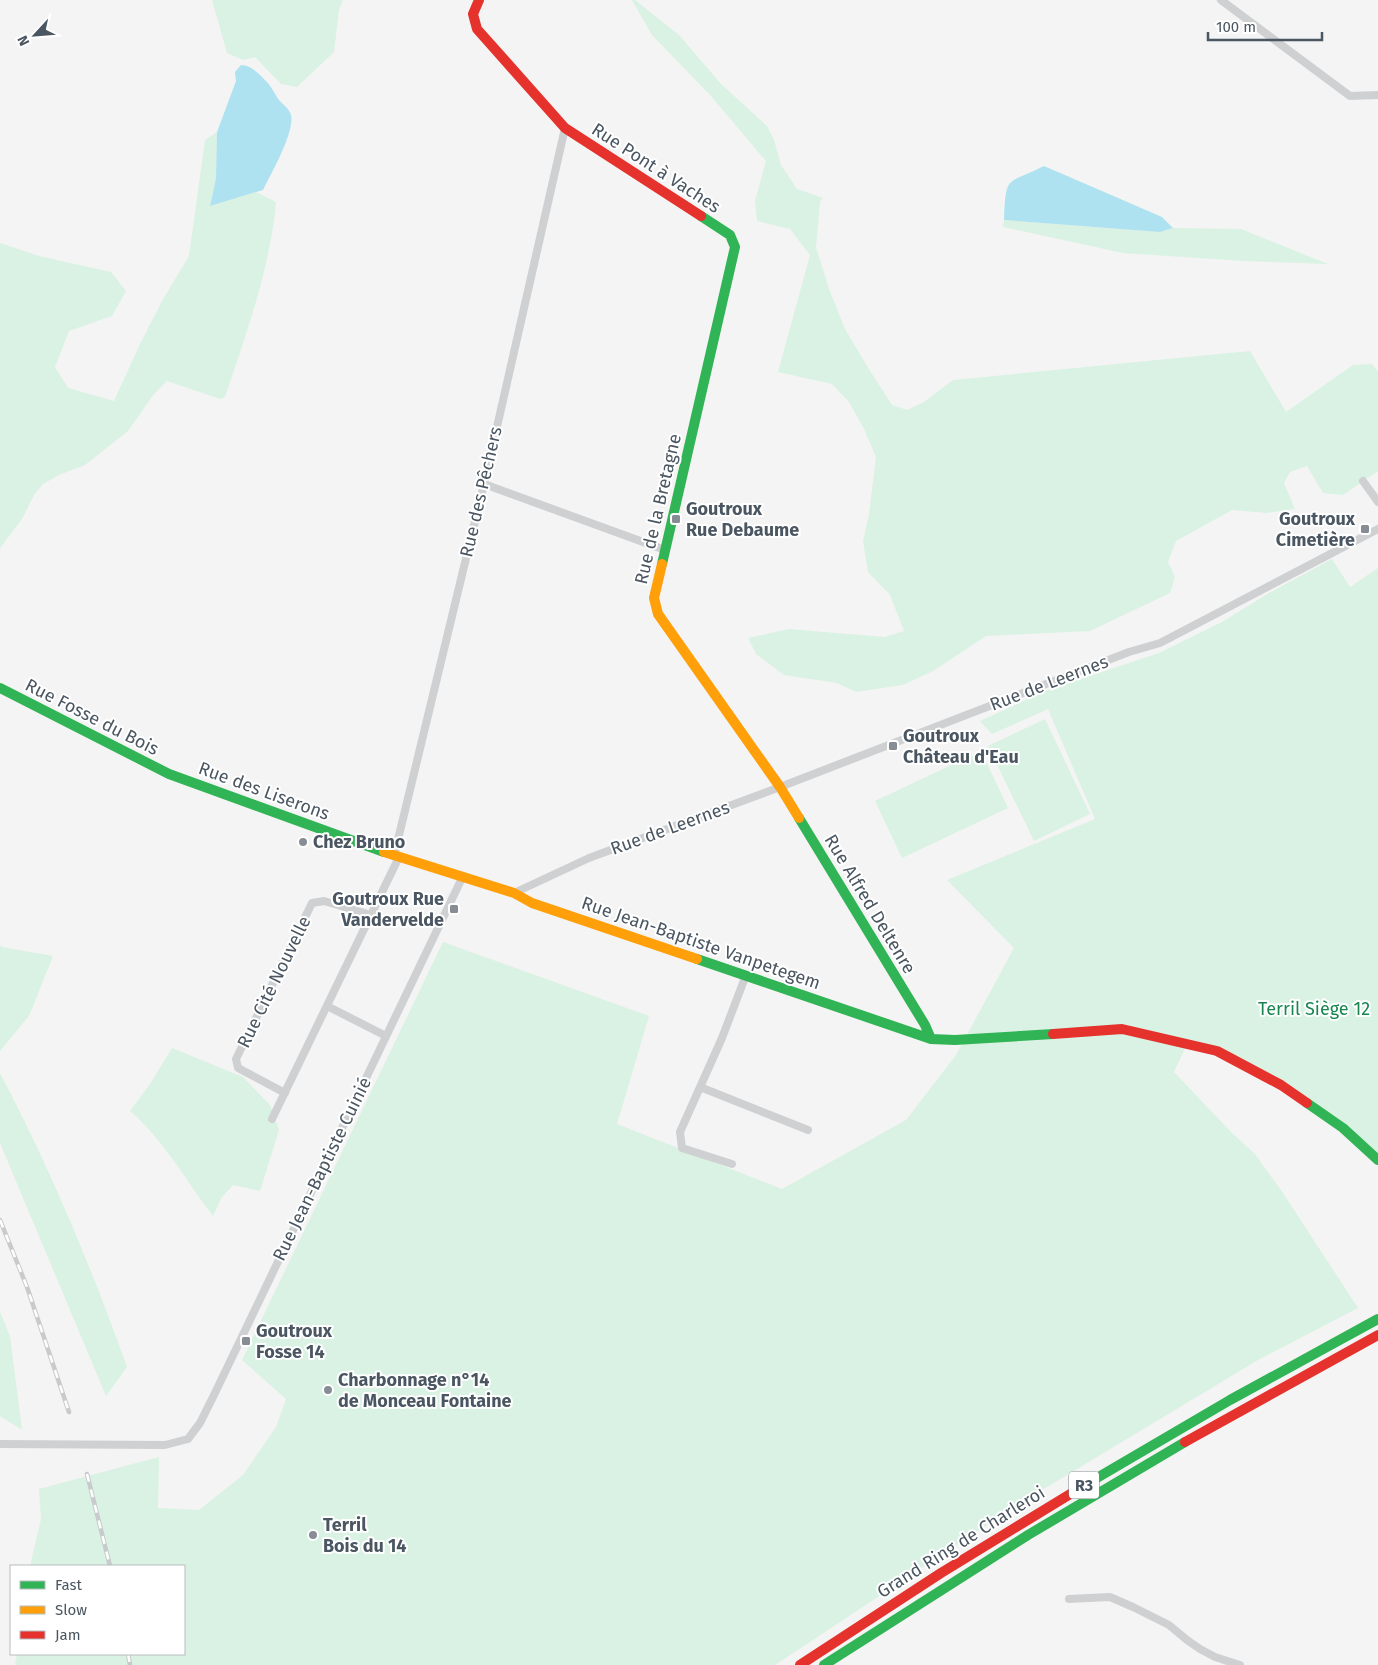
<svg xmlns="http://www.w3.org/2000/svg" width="1378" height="1665" font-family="'Fira Sans',sans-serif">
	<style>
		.green { fill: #d9f2e3 }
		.water { fill: #aee2f0 }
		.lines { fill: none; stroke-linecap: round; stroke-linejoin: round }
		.street { stroke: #ced0d2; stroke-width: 8 }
		.fast { stroke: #30b455; stroke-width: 10 }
		.slow { stroke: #ff9f0a; stroke-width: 10 }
		.jam { stroke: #e5322d; stroke-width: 10 }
		.rail-casing { stroke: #c9cacc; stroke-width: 4.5 }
		.rail { stroke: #fff; stroke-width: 2.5; stroke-dasharray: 8; stroke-linecap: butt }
		.poi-dot { fill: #868d94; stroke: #fff; stroke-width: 2 }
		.labels { text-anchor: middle; stroke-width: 4; stroke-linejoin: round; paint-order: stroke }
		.shield { fill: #fff; stroke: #808990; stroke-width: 1 }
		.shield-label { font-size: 16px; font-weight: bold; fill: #4a5661 }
		.street-label { font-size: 18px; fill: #4a5661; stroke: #fff }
		.poi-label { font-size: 18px; font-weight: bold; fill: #4a5661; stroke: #fff; text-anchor: start }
		.park-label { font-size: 18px; fill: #17864f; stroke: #fff }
	</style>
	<rect width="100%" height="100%" fill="#f4f4f4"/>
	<path class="green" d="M212,0H343L339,10L334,52L297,87L281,84L255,57L243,60L227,53Z
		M632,0H635L679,35L721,84L767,126L774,140L781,165L797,189L823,198L820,202L816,247L829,289L845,329L867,366L892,405L907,410L924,402L953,380L1250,351L1286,412L1353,365L1372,364L1378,372V471L1343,495L1323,493L1307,466L1290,472L1284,483L1295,509L1266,513L1232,510L1176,541L1168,562L1175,577L1170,593L1090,631L986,636L933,671L903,685L856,692L837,683L784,675L756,654L748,638L789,629L885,637L904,631L890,595L868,572L863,541L869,514L876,457L864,429L849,402L832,384L778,372L810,255L790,229L757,221L755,201L766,161L710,95L652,35Z
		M217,132L216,178L210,206L256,192L276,202C270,269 246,334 225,397L220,399L167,381L154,394L128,431L85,465L59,475L43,484L34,495L22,519L0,548V243L39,256L111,272L126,291L112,316L69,331L55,367L68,388L114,401L140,344L162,301L189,256L205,140Z
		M1004,220L1160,232L1173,228L1241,229L1328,264L1245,261L1123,253L1003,227Z
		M1332,559L1350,587L1378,568V1160L1343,1128L1217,1051L1187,1044L1174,1072L1231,1132L1255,1154L1283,1193L1358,1308L1258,1360L1014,1507L775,1665H15L17,1654H184V1566H30L41,1519L39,1489L159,1457L158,1508L199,1510L243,1475L276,1427L286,1399L242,1360L443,942L649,1016L617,1124L782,1189L906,1120L956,1055L1014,948L947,880L1095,819L1048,709L992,734L980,721L1048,690L1159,653L1222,622L1269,593Z
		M1045,719L1090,814L1034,841L988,746Z
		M981,751L1008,808L902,858L875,801Z
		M0,945L2,947L53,956L29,1016L0,1051Z
		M172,1048L243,1077L270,1105L279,1130L260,1191L233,1185L222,1197L213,1216C186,1181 164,1140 130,1111L150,1084Z
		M0,1073C50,1168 91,1266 127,1367L106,1396L0,1143Z
		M0,1312L10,1336L22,1430L0,1416Z"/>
	<path class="water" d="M241,65C251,65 259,74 266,81C272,87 274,93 279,100C283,105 289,108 291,115C295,132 271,174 263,190L210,206L216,178L217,132L236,81L235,72Z
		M1044,166L1162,217L1173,228L1160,232L1004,220C1006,174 1006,185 1044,166Z"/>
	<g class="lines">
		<path class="street" d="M1221,0L1350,96L1378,95
			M1363,481L1378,502
			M484,484L665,550
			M394,856L484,484L565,128
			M514,893L589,858L780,787L1129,652L1160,643L1378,529
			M327,1006L386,1036
			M700,1087L808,1130
			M285,1093L238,1068L236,1059L312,903L324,901L371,915
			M272,1119L399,857
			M732,1164L682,1148L680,1132L722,1038L746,975
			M0,1444L165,1445L188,1439L200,1423L214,1395L463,876
			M1069,1599L1110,1597L1133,1607L1169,1625L1187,1640L1200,1649L1215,1657L1240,1665"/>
		<path class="fast" d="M662,564L735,247L730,235L701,216
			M0,688L169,774L384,852
			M799,818L925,1025L931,1039
			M697,959L931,1039L955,1040L1053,1034
			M1307,1103L1343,1128L1378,1160
			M1090,1482L1230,1400L1378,1319
			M824,1665L1028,1535L1185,1442"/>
		<path class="slow" d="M662,564L654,598L658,614L780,787L799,818
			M384,852L514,893L532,903L697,959"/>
		<path class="jam" d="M479,0L473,14L477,29L565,128L701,216
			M1053,1034L1122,1029L1217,1051L1281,1085L1307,1103
			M1185,1442L1378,1335
			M800,1665L941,1573L1090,1482"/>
		<defs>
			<path id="rail" d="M0,1220L27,1287L69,1412
				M87,1474L110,1566
				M128,1654L130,1665"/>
		</defs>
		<use href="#rail" class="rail-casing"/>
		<use href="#rail" class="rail"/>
	</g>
	<g class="poi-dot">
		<rect x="671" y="514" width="10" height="10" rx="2.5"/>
		<rect x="1360" y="524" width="10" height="10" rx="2.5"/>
		<rect x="888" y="741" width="10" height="10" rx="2.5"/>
		<circle cx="303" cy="842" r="5"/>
		<rect x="449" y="904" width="10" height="10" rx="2.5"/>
		<rect x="241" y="1336" width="10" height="10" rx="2.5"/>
		<circle cx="328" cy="1390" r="5"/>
		<circle cx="313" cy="1535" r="5"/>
	</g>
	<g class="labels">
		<rect class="shield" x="1069" y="1471.5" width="30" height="27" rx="4"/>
		<g class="shield-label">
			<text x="1084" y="1491">R3</text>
		</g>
		<g class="street-label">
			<text transform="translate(656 168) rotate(33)" y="6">Rue Pont à Vaches</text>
			<text transform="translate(481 492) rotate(-77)" y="6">Rue des Pêchers</text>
			<text transform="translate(658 509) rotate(-77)" y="6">Rue de la Bretagne</text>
			<text transform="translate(1049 683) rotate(-21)" y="6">Rue de Leernes</text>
			<text transform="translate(92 717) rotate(27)" y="6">Rue Fosse du Bois</text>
			<text transform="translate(264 791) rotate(20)" y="6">Rue des Liserons</text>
			<text transform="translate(670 828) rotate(-20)" y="6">Rue de Leernes</text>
			<text transform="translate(870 904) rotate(59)" y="6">Rue Alfred Deltenre</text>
			<text transform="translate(701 943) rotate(19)" y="6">Rue Jean-Baptiste Vanpetegem</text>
			<text transform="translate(274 982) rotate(-64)" y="6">Rue Cité Nouvelle</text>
			<text transform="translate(322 1169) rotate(-64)" y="6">Rue Jean-Baptiste Cuinié</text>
			<text transform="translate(961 1542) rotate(-32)" y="6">Grand Ring de Charleroi</text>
		</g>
		<g class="poi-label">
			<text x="686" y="515">Goutroux<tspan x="686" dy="21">Rue Debaume</tspan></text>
			<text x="1355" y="525" text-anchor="end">Goutroux<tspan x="1355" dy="21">Cimetière</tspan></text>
			<text x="903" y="742">Goutroux<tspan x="903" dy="21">Château d'Eau</tspan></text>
			<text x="313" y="848">Chez Bruno</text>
			<text x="444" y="905" text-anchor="end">Goutroux Rue<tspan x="444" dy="21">Vandervelde</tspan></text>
			<text x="256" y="1337">Goutroux<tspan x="256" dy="21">Fosse 14</tspan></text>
			<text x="338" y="1386">Charbonnage n°14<tspan x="338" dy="21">de Monceau Fontaine</tspan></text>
			<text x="323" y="1531">Terril<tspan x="323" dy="21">Bois du 14</tspan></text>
		</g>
		<g class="park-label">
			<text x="1314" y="1015">Terril Siège 12</text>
		</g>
	</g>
	<rect x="10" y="1565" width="175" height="90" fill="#ffffff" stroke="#b7bbc0"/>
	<rect x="20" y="1581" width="25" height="8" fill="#30b455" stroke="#b7bbc0"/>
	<text x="55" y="1590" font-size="15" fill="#4a5661">Fast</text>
	<rect x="20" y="1606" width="25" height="8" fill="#ff9f0a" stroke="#b7bbc0"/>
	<text x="55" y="1615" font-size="15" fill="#4a5661">Slow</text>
	<rect x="20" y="1631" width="25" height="8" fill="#e5322d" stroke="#b7bbc0"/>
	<text x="55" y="1640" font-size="15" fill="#4a5661">Jam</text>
	<g transform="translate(35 35) rotate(244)" stroke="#ffffff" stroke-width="4" paint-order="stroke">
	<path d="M0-4L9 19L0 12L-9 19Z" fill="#4a5661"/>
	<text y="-8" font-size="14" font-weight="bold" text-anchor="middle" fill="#4a5661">N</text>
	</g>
	<path d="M1208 32v8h114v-8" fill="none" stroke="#4a5661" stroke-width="2.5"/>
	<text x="1216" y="32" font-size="15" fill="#4a5661" stroke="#ffffff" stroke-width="4" paint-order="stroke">100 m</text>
</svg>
